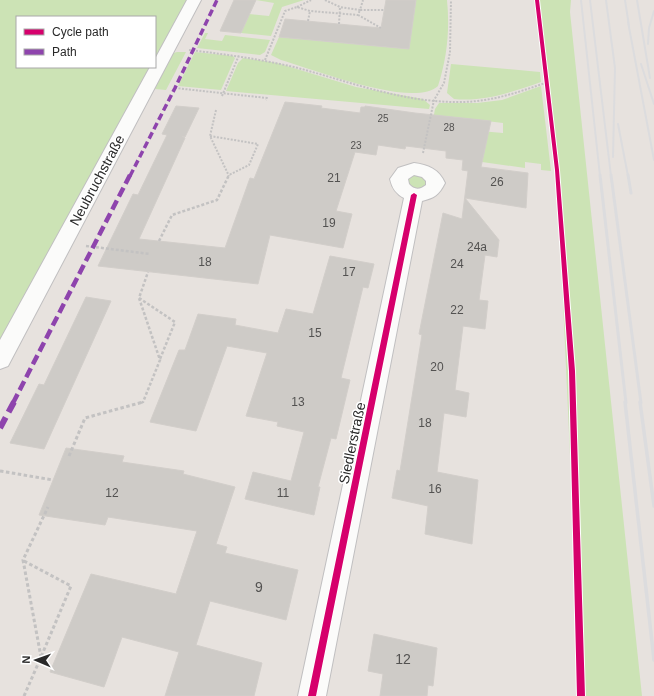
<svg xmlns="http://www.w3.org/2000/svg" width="654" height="696" font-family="Helvetica,sans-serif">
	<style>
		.green { fill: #cce3b5; fill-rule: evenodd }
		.building { fill: #cecbc7; stroke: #d2ceca }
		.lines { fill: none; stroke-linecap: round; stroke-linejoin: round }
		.minor-casing { stroke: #c0bfc0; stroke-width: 2 }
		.path-far2 { stroke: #c3c2c2; stroke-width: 2; stroke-dasharray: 2 1.5; stroke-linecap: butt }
		.path-far1 { stroke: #c3c2c2; stroke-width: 2.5; stroke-dasharray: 3 2; stroke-linecap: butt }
		.path { stroke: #c3c2c2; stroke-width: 3; stroke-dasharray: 3.5 2.5; stroke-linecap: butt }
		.minor { fill: #fbfbfa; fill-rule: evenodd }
		.rail-far2 { stroke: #dcdcde; stroke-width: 2 }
		.rail-far1 { stroke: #dcdcde; stroke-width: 3 }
		.rail { stroke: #dcdcde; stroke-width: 3.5 }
		.quiet-far2 { stroke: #8e44ad; stroke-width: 3.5; stroke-dasharray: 7 3.5; stroke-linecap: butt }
		.quiet-far1 { stroke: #8e44ad; stroke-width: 4.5; stroke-dasharray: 10 4.5; stroke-linecap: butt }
		.quiet { stroke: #8e44ad; stroke-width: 6; stroke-dasharray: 12 6; stroke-linecap: butt }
		.cycleway-casing { stroke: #fff; stroke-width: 2 }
		.cycleway { fill: #d6006c; fill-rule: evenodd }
		.labels { text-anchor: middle; stroke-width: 3; stroke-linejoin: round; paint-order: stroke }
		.far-number-label { font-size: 10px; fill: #535251 }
		.number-label { font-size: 12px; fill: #535251 }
		.street-label { font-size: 14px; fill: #292929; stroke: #fff }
		.near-number-label { font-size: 14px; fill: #535251 }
	</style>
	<rect width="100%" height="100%" fill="#e7e2de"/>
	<path class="green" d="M0,0H195L0,352ZM17,17H155V67H17Z
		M256,0H304L282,7L271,36L241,33L249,14L269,16L274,3Z
		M416,0H447C450,30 447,58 438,86C413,109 313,69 281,60L271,55L279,37L408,49Z
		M534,0H571L570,12L642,696H581L557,170L547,85Z
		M205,33H208L205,39L222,41L225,35L270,40L265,52L260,55L197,48Z
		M177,52H186L166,90L155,89L170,54Z
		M195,52L233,56L235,58L221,90L178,86Z
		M243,58L277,63L356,87L423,99L430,105L429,109L226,91L238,63Z
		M451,64L540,72L541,82C512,92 485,102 454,99L447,93Z
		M541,86L551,171L541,170V164L525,162V168L468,160L469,130L503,133V123L453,117L430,136L435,109L439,103H477L502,100Z
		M421,174L429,184L422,190L410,188L406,179L411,175Z"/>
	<path class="building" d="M234,0H256L241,33L220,31Z
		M386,0H416L409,49L279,37L285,19L381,28Z
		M285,102L322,106L321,108L360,113L361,107H365V106L415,113L491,121L481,167L528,173L526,208L465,198L499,240L497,257L485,255L479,300L488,301L485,329L463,326L455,390L469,393L466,417L444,413L437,472L478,480L472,544L425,534L428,506L392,498L397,470L400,471L422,335L419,334L443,213L462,219L468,171L462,170L463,160L446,158V151L406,146L405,149L378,145L376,155L355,152L336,211L352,214L343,248L270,235L258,284L98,266L133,194L138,195L167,135L162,134L176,106L199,108L185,137L182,136L185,138L139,239L225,248L250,178L254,179Z
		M330,256L374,264L368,288L363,287L341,378L350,380L336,439L331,438L318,487H320L314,515L245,499L253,472L291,481L304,432L277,426L278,422L246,416L267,353L227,346L196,431L150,422L179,350H185L198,314L236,319L235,325L278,333L286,309L313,314Z
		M86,297L111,301L44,449L10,443L39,384L44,385Z
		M66,448L124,456L122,462L184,471L183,474L235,487L216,544L227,547L225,553L298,570L286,620L210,601L196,645L262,663L254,696H165L179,652L122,637L104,687L50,672L91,574L176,594L197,531L108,517L105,525L39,515Z
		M374,634L437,648L433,686L428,685L427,696H380L383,674L368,671Z"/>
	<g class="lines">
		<defs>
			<path id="minor" d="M187,0H201L8,366L0,369V340L150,67H155V59Z
				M414,163C428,165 439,169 445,183C439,195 434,198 422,201L326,696H298L404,198C396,194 392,188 390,179L398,168ZM414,175L422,177L426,181V185C420,190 414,190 409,184L408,179Z"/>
		</defs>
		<use href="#minor" class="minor-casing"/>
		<path class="path-far2" d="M325,0L340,7L360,10L363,0
			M297,7L311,0
			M358,15L381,28
			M308,21L310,11
			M339,24L340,7
			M189,50C224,54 259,59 294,67C348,81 403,103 460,102C491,102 519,92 548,82
			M265,60L285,11L297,7L310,11L358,15L360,10H384
			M175,88L267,98L266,100
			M222,96L239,55
			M216,110L210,136L229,176
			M210,136L258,144L249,165L229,175
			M423,153L434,100L444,83L450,52L451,0"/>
		<path class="path-far1" d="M159,241L172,215L217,200L229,175
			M86,246L150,254
			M139,298L175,322L160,359
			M141,403L143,402L160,360L139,298L148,272"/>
		<path class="path" d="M69,456L85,418L143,402
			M0,471L53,480
			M24,561L71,586L41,657
			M24,696L41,657L23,560L48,507"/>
		<use href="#minor" class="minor"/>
		<path class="rail-far2" d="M581,0L600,176
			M590,0L611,176
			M606,0L615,68L613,157
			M625,0L629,26
			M637,0L650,78
			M628,22L654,160
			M648,44L649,28L654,11
			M641,64L654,104
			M618,124L628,176"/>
		<path class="rail-far1" d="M600,175L626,403
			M611,175L641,403
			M628,175L631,193"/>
		<path class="rail" d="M625,402L654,660
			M640,402L654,506"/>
		<path class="quiet-far2" d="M130,176L175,88L217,0"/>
		<path class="quiet-far1" d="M13,403L130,175"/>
		<path class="quiet" d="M0,428L14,402"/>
		<defs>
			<path id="cycleway" d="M535,0H539L559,170L575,371L585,696H577L569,371L555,170Z
				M414,193L417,195L316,696H308L411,195Z"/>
		</defs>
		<use href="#cycleway" class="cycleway-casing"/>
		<use href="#cycleway" class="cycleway"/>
	</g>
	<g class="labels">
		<g class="far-number-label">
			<text x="383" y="122">25</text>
			<text x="449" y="131">28</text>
			<text x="356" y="149">23</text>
		</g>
		<g class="number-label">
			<text x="334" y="182">21</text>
			<text x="497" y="186">26</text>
			<text x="329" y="227">19</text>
			<text x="477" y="251">24a</text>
			<text x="205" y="266">18</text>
			<text x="457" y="268">24</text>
			<text x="349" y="276">17</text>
			<text x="457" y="314">22</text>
			<text x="315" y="337">15</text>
			<text x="437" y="371">20</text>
			<text x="298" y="406">13</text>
			<text x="425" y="427">18</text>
			<text x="435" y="493">16</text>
			<text x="112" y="497">12</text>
			<text x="283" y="497">11</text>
		</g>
		<g class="street-label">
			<text transform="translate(97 180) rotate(-62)" y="5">Neubruchstraße</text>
			<text transform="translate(352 443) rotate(-78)" y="5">Siedlerstraße</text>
		</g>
		<g class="near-number-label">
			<text x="259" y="592">9</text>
			<text x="403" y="664">12</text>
		</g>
	</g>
	<rect x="16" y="16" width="140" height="52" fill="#ffffff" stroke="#a9a9a9"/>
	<rect x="24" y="29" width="20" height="6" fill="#d6006c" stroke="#a9a9a9"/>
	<text x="52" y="36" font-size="12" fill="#292929">Cycle path</text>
	<rect x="24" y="49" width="20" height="6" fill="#8e44ad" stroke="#a9a9a9"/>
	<text x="52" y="56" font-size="12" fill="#292929">Path</text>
	<g transform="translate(36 660) rotate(272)" stroke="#ffffff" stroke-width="3" paint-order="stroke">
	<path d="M0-3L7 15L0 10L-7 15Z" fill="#292929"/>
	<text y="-6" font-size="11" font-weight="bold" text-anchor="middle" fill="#292929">N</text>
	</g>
</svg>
